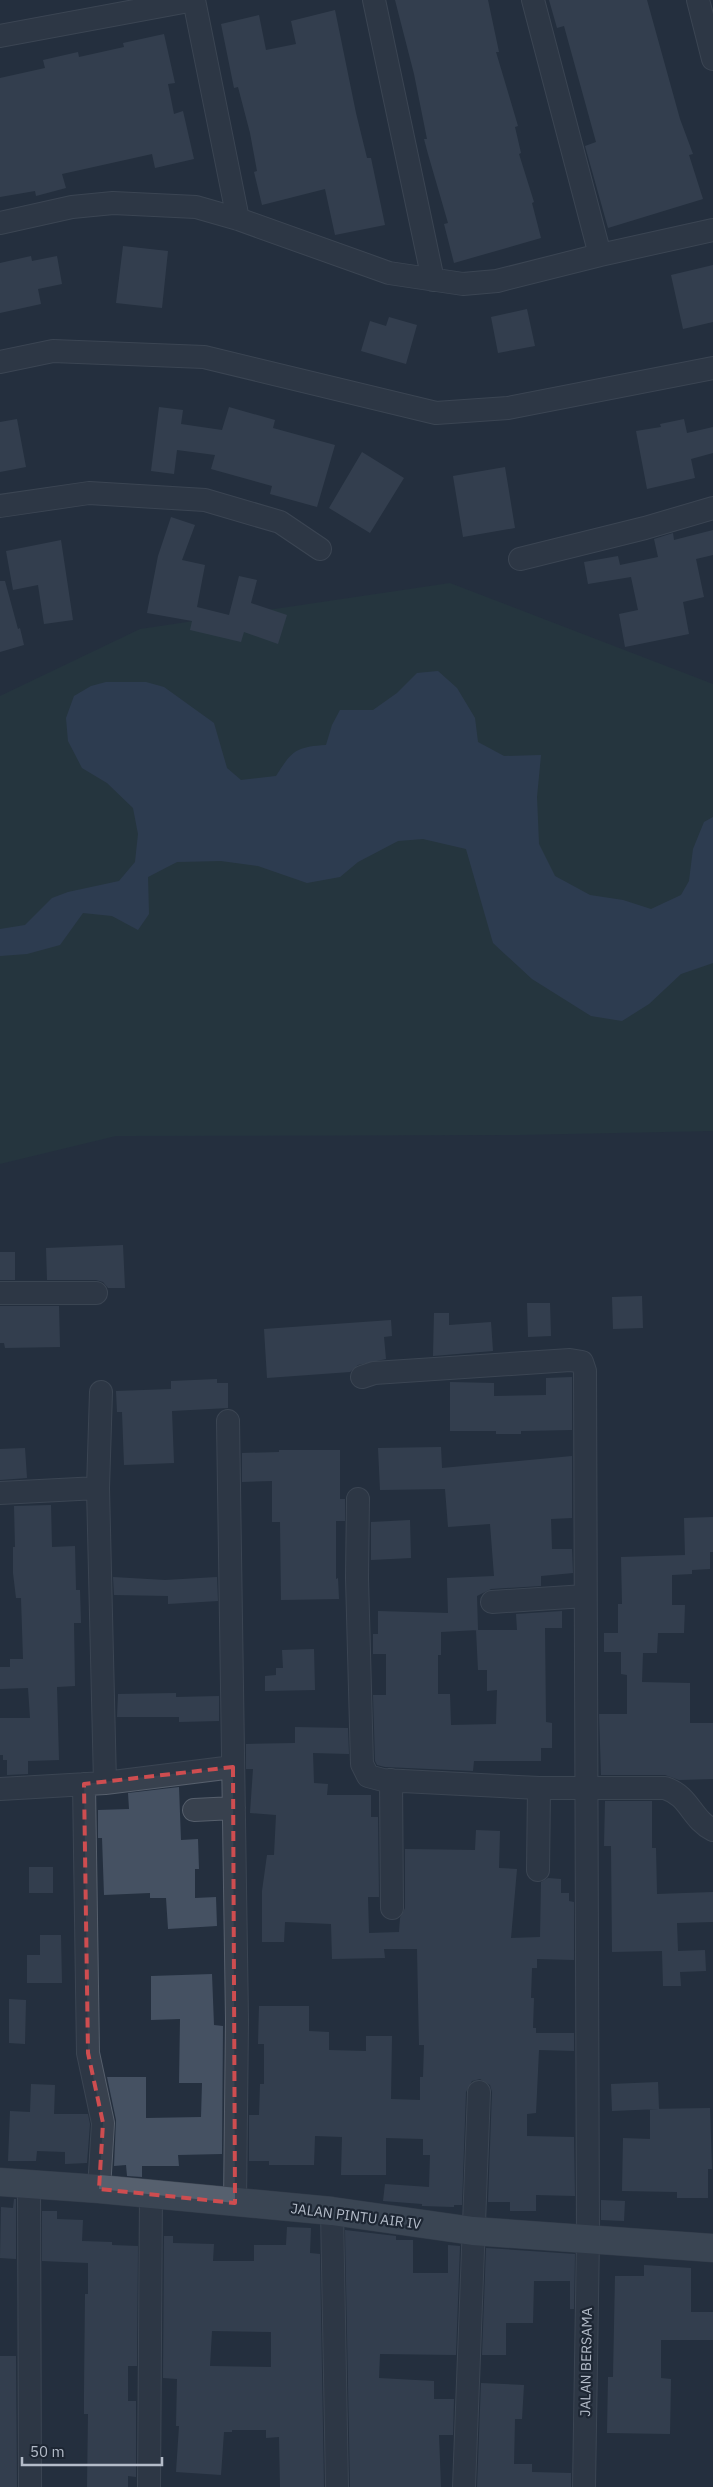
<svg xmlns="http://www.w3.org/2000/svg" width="713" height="2487" font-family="'IBM Plex Sans',sans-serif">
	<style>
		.green { fill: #263c3f }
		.water { fill: #394c67 }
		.building { fill: #455162; fill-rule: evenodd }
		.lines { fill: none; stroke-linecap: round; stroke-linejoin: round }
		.minor-casing { stroke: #565f6c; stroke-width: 24 }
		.major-casing { stroke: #414a57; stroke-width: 29 }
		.minor { stroke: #38414e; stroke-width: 22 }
		.major { stroke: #56606e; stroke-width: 28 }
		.marked { fill: none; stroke: #ce4d50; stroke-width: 4; stroke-dasharray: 10 6; stroke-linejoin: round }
		.labels { text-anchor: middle; stroke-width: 4.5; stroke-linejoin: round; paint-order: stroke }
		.street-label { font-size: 14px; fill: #b4bcc9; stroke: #1d2633 }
	</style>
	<rect width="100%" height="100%" fill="#242f3e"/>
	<path class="green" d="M450,583L713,684V1131L520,1135L116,1136L0,1164V696L140,629Z"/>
	<path class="water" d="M438,671L457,688L475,718L478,742L504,756L541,755L537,797L539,844L555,876L590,895L623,900L651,909L681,895L689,881L693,849L704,822L713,817V963L681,974L649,1004L622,1021L591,1016L532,979L493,943L466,849L423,839L398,841L358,862L340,877L307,883L258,866L221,861L177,862L148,877L149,914L138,930L112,916L83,913L60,945L27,954L0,956V929L25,925L52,898L68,892L119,881L135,862L138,834L133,808L107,783L82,768L68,741L66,718L74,696L91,686L106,682H146L164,687L214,723L227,768L241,780L276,776C292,751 295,747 326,745L332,725L340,710H373L397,693L417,673Z"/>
	<path class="building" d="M395,0H488L499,52H496L518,126L515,127L521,153L519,154L534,202L532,203L541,238L454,263L444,224L448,223L428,154L424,139H427L414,74Z
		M549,0H647L680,119L693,154L689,155L703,199L608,228L585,146L596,142L564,26L557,28Z
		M335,10L356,113L367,158H371L385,225L335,235L325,189L262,205L254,172L257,171L250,133L238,87L234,88L221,24L259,15L266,50L296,44L291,21Z
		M164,34L175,83L168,84L174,114L183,111L194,159L155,168L152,154L62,174L66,188L36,196L35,191L0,197V78L45,68L43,60L78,52L79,57L124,47L123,43Z
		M123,246L168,251L162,308L116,303Z
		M31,256L32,261L57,256L62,284L38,289L41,304L0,313V263Z
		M713,265V322L683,329L671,275Z
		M527,309L535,346L498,353L491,317Z
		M389,317L417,325L406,364L361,351L370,321L386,326Z
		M159,407L183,410L181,424L222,430L229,407L275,420L273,428L335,445L317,507L270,494L272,486L211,469L215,455L177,450L174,474L151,471Z
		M17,419L26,467L0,472V422Z
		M684,419L687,433L713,427V453L691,459L695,478L647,489L636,431L661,427L660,424Z
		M362,452L404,478L370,533L329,508Z
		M505,467L515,528L463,537L453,476Z
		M171,517L195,525L182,560L205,565L197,607L229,615L239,576L257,580L251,603L287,615L278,644L244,632L241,642L190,630L192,621L147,613L158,556Z
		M713,530V555L696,559L704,597L683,602L689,634L625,647L619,614L638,610L631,577L588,584L584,562L618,556L620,565L658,557L654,539L673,533L674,540Z
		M61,540L73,620L44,624L38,585L13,590L6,551Z
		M0,581H5L18,629L20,628L24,645L0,652Z
		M123,1245L125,1288H108L103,1282L96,1280H47L46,1248Z
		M0,1252H15V1280H0Z
		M642,1296L643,1328L613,1329L612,1297Z
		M527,1303H550L551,1336L528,1337Z
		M0,1306H59L60,1347L5,1348L4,1343H0Z
		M434,1313H449V1325L491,1322L493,1351L433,1356Z
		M391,1320L392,1336L384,1337L386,1359L358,1365L350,1372L267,1378L264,1329Z
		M572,1377V1430L521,1431V1434H496V1431H450V1382L494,1383V1396L546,1395V1378Z
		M217,1379V1383H228V1408L172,1411L174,1463L124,1465L122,1412H117L116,1391L171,1389V1381Z
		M441,1447L442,1468L572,1456V1518L551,1519L552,1549H572L573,1573L541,1576V1586L491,1589L477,1596L478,1630L441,1632V1655H438V1694H450L451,1725L496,1724L497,1690L487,1691V1670H478L476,1630H517L516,1614L562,1611V1628H545L546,1722L552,1723V1748H541V1761H474L473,1771L385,1767L377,1765L375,1761L373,1695H386V1654H373V1634H378V1611L448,1613L447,1578L494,1576L490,1524L448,1527L445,1489L380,1490L378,1448Z
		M25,1448L27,1478L0,1480V1449Z
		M279,1450H340V1499H345V1521H336V1579L338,1578L339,1599L281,1600L280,1522H272V1481L242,1482V1453L279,1452Z
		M51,1505L52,1547L75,1546L76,1590H80L81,1623H74L75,1686L57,1687L59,1760L28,1761V1774L7,1775V1760H3V1755H0V1718H30L28,1688L0,1689V1667H10V1659H23L21,1598H16L13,1573V1547H15L14,1506Z
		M713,1517V1552H710V1569L692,1570V1574L672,1575V1605H685L684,1633H658L657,1653H643L642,1682L690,1683V1723H713V1779L679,1780L665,1775H601L599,1714H627V1675L621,1674V1652H604V1633H618V1604H622L621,1557L685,1555L684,1518Z
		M410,1520L411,1558L371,1560V1522Z
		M113,1577L165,1580L217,1577L218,1601L168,1604V1596L114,1595Z
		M314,1649L315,1690L265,1691V1676L276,1675V1668H283L282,1650Z
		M176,1693V1697L219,1696V1721L179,1722V1717H117L118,1694Z
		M295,1727L348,1728L349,1754L313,1753L314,1783L328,1784L327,1795H371V1817H378L379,1897H368L369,1933L399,1932L400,1918L405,1908V1849L475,1850L476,1830L500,1831L499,1868L517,1869L511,1938L540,1937L541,1882L548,1878L561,1879V1893H569V1901L574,1902V1960L537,1959V1968H532L531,1998H534L533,2028H536V2033H574V2051L539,2050L536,2113L527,2114V2136L574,2137L575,2196L536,2195V2211H510V2202H488L492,2092L490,2085L480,2079L472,2081L466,2092L462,2205H454V2207L422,2206V2204L383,2201L385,2184L429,2187L430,2155H423V2139L386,2138V2175H341L342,2137L315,2136L314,2165H269V2161H249V2115H259L260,2084H264V2044H258L259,2006H309V2031L329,2032V2050L366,2051V2036H392L391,2099L420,2100V2077H423L424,2045H419L417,1949H384L385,1958L332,1959L331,1924L285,1922L284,1942H262V1891L267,1855H274L276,1815L250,1813L253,1769H246V1744L295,1743Z
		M179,1787L181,1840L198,1839L199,1869H195V1898L216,1897L217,1926L168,1929L166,1898H150V1893L104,1895L102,1838H98V1810L129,1809L128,1793Z
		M605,1801H652V1848H656L657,1894L713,1892V1922L677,1923L678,1951L705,1950L706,1971L680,1972L681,1986H663L662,1951L612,1952L611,1846H604Z
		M29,1867H53V1893H29Z
		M40,1935H61L62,1983H27V1955H40Z
		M212,1974L214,2025L223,2026L222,2154L178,2155L179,2166H142V2177L127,2176L126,2165L114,2166L116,2120L107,2077H146V2118L201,2117L202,2083H179L180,2019L151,2020V1976Z
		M9,1999L26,2000L25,2044L9,2043Z
		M658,2082L659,2109L612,2111L611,2084Z
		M31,2084L55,2085L54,2114H88L90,2124L87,2163L65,2164V2152L37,2151L36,2161H8L10,2111L30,2112Z
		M710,2108L712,2169H708V2198H677V2192L622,2191L623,2138L650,2139V2109Z
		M14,2199H16V2259L0,2258L1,2207L13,2208Z
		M601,2200L625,2201L624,2221L601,2220Z
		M42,2211H57V2219L83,2220L82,2241L112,2242V2245L138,2246L137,2366H128V2401H136V2477L128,2476V2487H87L88,2414H84V2392L85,2294H88V2263L42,2261Z
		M287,2227L311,2228L310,2253L320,2254L324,2487H280L279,2437L266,2438V2430H232V2432H224L221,2475L176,2472L179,2426H176L177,2379L163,2378L164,2236H173V2243L214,2244L213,2261H254V2245H286ZM212,2331L271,2332V2367L210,2366Z
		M345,2230L396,2236V2240H413V2273H448V2245L460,2246L456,2355L380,2354L379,2378L434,2381V2399H454L453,2435H439L441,2487H350Z
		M486,2248L575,2254L574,2309H570V2281H534L533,2323H506V2355H482Z
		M644,2265L691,2268V2312H713V2340H661V2378L671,2379L670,2434L607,2433L608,2377H613L615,2276H644Z
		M0,2356H16L17,2487H0Z
		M481,2383L524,2385L522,2419H515L514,2464H532V2472L571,2473V2487H477Z"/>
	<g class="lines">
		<defs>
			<path id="minor" d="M194,0L238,219
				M374,0L433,280
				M533,0L600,255
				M698,0L713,59
				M0,36L194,0
				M0,223L72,207L113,203L196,207L238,219L389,273L463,284L497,281L600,255L713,230
				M0,362L53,351L204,357L436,413L508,408L713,368
				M0,506L89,493L205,500L280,522L320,549
				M520,559L645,528L713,508
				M0,1293H96
				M362,1377L374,1373L570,1360L582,1362L585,1371L588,2238L584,2487
				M228,1421L237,2020L235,2203
				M0,1493L98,1488
				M358,1499L357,1578L362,1764L368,1776L383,1780L539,1788H665C690,1796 691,1819 713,1830
				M492,1602L585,1596
				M391,1780L392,1908
				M105,1783L233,1767
				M84,1784L88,2053L103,2123L99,2189
				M0,1789L105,1783L98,1488L101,1392
				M194,1810L234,1808
				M538,1870L539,1788
				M29,2184L30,2487
				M332,2211L337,2487
				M149,2487L151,2194
				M464,2487L479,2092"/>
			<path id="major" d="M0,2182L99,2189L332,2211L473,2231L713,2248"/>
		</defs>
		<use href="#minor" class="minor-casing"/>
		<use href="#major" class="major-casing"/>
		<use href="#minor" class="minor"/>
		<use href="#major" class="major"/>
	</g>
	<path d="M0 0H713V2487H0ZM233,1767L235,2203L99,2189L103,2123L88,2053L84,1784Z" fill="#242f3e" fill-opacity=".55" fill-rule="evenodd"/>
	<path class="marked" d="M233,1767L235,2203L99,2189L103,2123L88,2053L84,1784Z"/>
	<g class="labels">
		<g class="street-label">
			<text transform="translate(356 2216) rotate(7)" y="5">JALAN PINTU AIR IV</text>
			<text transform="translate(586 2362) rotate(-89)" y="5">JALAN BERSAMA</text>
		</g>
	</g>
	<path d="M22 2457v8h140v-8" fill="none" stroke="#b4bcc9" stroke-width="2.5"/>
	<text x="30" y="2457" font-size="15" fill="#b4bcc9" stroke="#1d2633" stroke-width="4" paint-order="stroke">50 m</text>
</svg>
